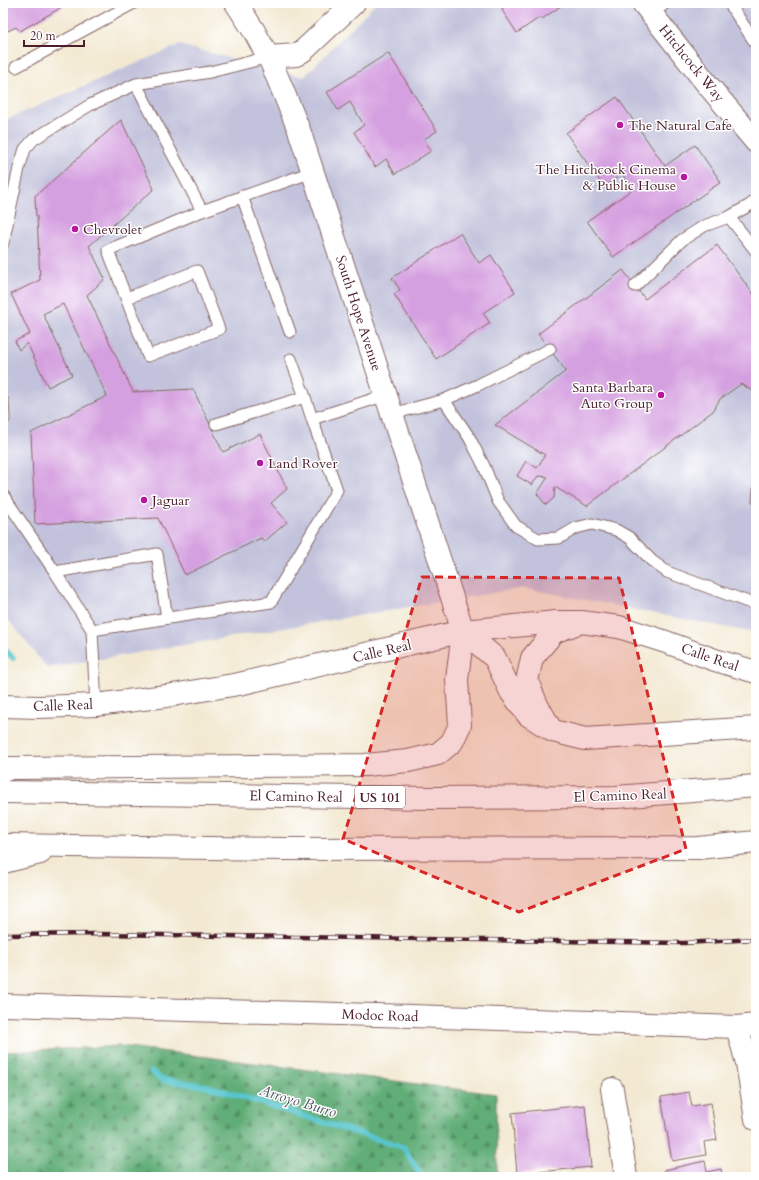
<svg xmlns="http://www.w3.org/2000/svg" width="759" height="1180" font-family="Cardo,serif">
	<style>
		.industrial { fill: #c2c2dc }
		.forest { fill: url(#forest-firs); stroke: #556651 }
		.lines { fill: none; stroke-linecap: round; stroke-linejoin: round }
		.stream { stroke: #59c6cf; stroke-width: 6 }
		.building { fill: #d5a0e0 }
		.service-casing { stroke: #856665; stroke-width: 13 }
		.minor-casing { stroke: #856665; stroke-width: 24 }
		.tertiary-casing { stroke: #856665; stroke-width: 24 }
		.secondary-casing { stroke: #856665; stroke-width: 24 }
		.motorway-casing { stroke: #856665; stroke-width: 24 }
		.service { stroke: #fff; stroke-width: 11 }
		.minor { stroke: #fff; stroke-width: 22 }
		.tertiary { stroke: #fff; stroke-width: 22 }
		.secondary { stroke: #fff; stroke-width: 22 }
		.motorway { stroke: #fff; stroke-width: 22 }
		.rail-casing { stroke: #4a1f2b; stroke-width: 4.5 }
		.rail { stroke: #fff; stroke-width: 3; stroke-dasharray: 9; stroke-linecap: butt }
		.marked { fill: #d62828; fill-opacity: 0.2; stroke: #d62828; stroke-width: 3; stroke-dasharray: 8 5; stroke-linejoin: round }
		.poi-dot { fill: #b5179e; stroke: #fff; stroke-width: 1.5 }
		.labels { text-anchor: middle; stroke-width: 3; stroke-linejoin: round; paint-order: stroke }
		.shield { fill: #fff; stroke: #80626b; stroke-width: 1 }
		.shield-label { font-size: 13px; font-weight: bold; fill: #4a1f2b }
		.street-label { font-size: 14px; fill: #4a1f2b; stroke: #fff }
		.poi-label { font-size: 14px; fill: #4a1f2b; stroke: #fff; text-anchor: start }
		.water-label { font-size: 15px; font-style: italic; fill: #4f5964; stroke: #fff }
	</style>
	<defs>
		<pattern id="forest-firs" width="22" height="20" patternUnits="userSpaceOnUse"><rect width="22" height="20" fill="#60ad77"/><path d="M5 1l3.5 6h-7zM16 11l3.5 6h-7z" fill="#518c62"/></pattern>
	</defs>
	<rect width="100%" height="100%" fill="#fff"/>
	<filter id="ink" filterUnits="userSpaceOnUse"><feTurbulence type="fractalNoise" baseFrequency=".025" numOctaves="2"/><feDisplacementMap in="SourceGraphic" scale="8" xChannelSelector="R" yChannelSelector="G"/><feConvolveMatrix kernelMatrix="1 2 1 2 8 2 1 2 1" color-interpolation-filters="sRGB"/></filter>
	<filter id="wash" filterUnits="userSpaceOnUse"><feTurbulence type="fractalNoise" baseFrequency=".012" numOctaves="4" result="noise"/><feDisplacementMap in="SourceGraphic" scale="16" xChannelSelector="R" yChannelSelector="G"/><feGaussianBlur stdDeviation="0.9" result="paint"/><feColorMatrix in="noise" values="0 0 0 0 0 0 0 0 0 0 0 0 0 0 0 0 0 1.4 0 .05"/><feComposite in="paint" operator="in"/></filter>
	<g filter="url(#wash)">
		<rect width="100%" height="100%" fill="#f3e9d2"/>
		<path class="industrial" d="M376,3H756V633L523,588L47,668L3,613V121L179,45L304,77Z"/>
		<path class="forest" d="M121,1046L496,1094L497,1177H3V1052Z"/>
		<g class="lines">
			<path class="stream" d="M3,648L13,658
				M152,1072L162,1080L207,1086L403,1147L422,1177"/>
		</g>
		<g id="blocks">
			<path class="building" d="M5,3H69L20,31L16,27L8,31L3,21V4Z
				M499,3H565L542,19L540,17L517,33L502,10L503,9Z
				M388,53L437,131L424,139L431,151L395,174L386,159L375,167L354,132L364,125L350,102L338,110L327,92Z
				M617,97L665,166L695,145L721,182L613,257L587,221L633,189L622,174L604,187L566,133Z
				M121,120L154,189L89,246L105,279L87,295L133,392L193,389L223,452L260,434L287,489L271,503L287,522L264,542L261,538L185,575L158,518L35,524L31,433L107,396L63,304L43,314L72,375L48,387L27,343L19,350L15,341L30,334L11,294L40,280L37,216H36L35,196Z
				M460,233L479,263L491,255L515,292L483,313L490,323L436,359L394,294L400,290L392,278Z
				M717,245L756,298V393L741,384L720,399L713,411L587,506L555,487L554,498L546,505L537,494L548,477L538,476L532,485L517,476L526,461L537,468L545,455L495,425L566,371L538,334L623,270L645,299Z
				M755,463H756V504L752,502Z
				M689,1092L692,1106L711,1103L717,1140L704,1142L706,1155L672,1161L661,1097Z
				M585,1105L591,1167L517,1174L512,1113Z
				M705,1161L707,1172L721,1169L723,1177H665L664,1170Z"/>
		</g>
	</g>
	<g filter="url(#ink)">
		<use href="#blocks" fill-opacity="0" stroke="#856665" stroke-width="1"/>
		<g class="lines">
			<defs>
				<path id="service" d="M729,3L756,44
					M652,13L666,3
					M16,67L134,3
					M136,84L202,211L312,172
					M242,196L290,332
					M729,217L756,251
					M3,243L19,168L25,149L34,139L90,105L136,84L210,72L269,57
					M635,286L682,240L704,226L729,217L750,205L756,200
					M127,298L197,271L219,329L148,356L108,250L202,211
					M291,359L305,397
					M444,400L469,437L484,466L498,501L516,526L538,539L559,538L576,528L592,524L616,530L630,538L652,561L667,572L756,605
					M3,401L4,419
					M392,414L444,400L478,385L550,349
					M216,424L305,397L312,419
					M3,495L55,572L92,630
					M55,572L157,554L167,618
					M96,705L92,630L271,602L337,490L312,419L386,395"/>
				<path id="minor" d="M269,57L296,55L304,50L354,3
					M737,1027L747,1063L756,1119
					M612,1089L626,1177"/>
				<path id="tertiary" d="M643,3L707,84L756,142
					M3,706L39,707L96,705L166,696L239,684L463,631L556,622H581L619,627L666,642L715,660L756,672
					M3,1005L412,1016L737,1027L756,1025"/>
				<path id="secondary" d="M236,3L254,31L271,62L299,130L463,631"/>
				<path id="motorway" d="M463,631L495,658L511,692L528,715L553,731L585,739L756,728
					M548,724L537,705L527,681L532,658L554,632L581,622
					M3,771L11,768L365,765L408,761L438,754L452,742L460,725L457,680L463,631
					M3,792L430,798L616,797L756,786
					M3,845L282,849L698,848L756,842
					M3,862L40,853"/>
			</defs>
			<use href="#service" class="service-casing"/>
			<use href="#minor" class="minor-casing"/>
			<use href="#tertiary" class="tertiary-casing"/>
			<use href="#secondary" class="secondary-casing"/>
			<use href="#motorway" class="motorway-casing"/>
			<use href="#service" class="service"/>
			<use href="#minor" class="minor"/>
			<use href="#tertiary" class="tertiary"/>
			<use href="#secondary" class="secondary"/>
			<use href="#motorway" class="motorway"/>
			<defs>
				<path id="rail" d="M3,935L98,934L684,943L756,939"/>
			</defs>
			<use href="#rail" class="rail-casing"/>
			<use href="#rail" class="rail"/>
		</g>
	</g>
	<path class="marked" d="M422,577L619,578L686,849L519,912L343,839Z"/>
	<g class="poi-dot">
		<circle cx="620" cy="125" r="4"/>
		<circle cx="684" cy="177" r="4"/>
		<circle cx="75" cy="229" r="4"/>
		<circle cx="661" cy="395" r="4"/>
		<circle cx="260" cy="463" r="4"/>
		<circle cx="144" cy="500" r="4"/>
	</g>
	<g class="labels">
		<rect class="shield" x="355" y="786" width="50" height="22" rx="3"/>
		<g class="shield-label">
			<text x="380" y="802">US 101</text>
		</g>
		<g class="street-label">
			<text transform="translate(692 63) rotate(51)" y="5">Hitchcock Way</text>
			<text transform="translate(359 313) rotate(72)" y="5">South Hope Avenue</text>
			<text transform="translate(382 651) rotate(-13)" y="5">Calle Real</text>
			<text transform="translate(710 657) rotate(19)" y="5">Calle Real</text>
			<text transform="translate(63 705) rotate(-2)" y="5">Calle Real</text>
			<text transform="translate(620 795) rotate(-2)" y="5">El Camino Real</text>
			<text transform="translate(296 796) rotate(1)" y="5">El Camino Real</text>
			<text transform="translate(380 1015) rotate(2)" y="5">Modoc Road</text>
		</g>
		<g class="poi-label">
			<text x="628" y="130">The Natural Cafe</text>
			<text x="676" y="174" text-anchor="end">The Hitchcock Cinema<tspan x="676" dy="16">&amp; Public House</tspan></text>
			<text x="83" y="234">Chevrolet</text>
			<text x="653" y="392" text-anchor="end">Santa Barbara<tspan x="653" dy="16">Auto Group</tspan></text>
			<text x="268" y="468">Land Rover</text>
			<text x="152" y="505">Jaguar</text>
		</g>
		<g class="water-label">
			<text transform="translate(298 1101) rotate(17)" y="5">Arroyo Burro</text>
		</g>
	</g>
	<rect width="759" height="1180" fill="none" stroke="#fff" stroke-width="16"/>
	<path d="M24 40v6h60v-6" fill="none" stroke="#4a1f2b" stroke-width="2"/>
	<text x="30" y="40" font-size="12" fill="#4a1f2b" stroke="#ffffff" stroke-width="3" paint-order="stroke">20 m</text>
</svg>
